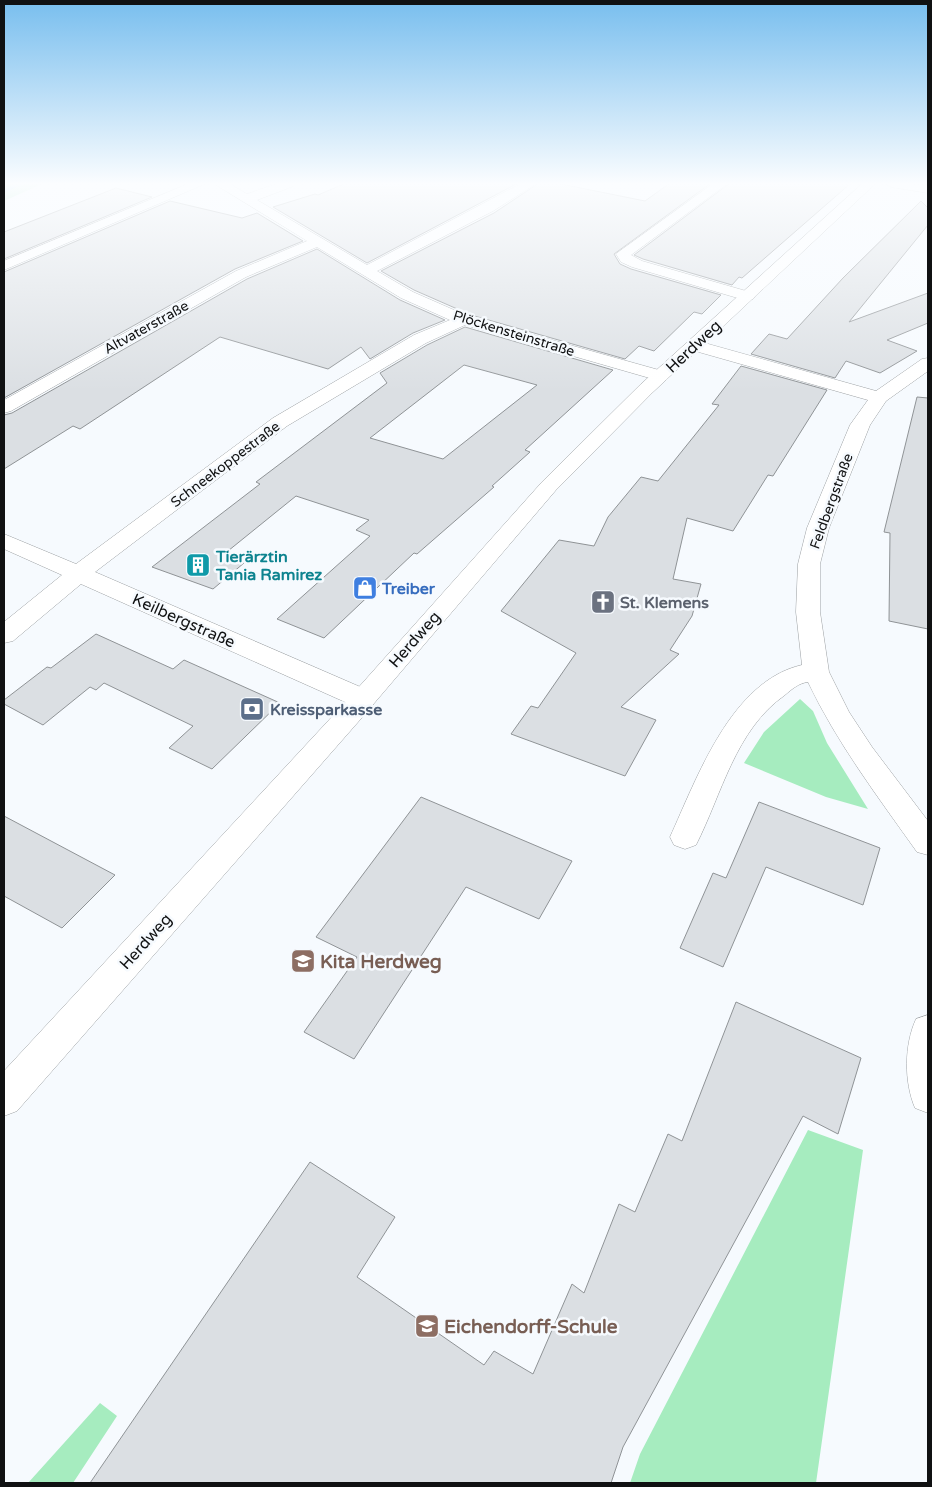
<svg xmlns="http://www.w3.org/2000/svg" width="932" height="1487" font-family="'Varela Round',sans-serif">
	<style>
		.green { fill: #a6ecbf }
		.lines { fill: none; stroke-linecap: round; stroke-linejoin: round }
		.stream { fill: #71ccf7; fill-rule: evenodd }
		.building { fill: #dbdfe3; stroke: #8f9396; fill-rule: evenodd }
		.street-casing { stroke: #9ca0a3; stroke-width: 1 }
		.secondary-casing { stroke: #9ca0a3; stroke-width: 1 }
		.street { fill: #fff; fill-rule: evenodd }
		.secondary { fill: #fff; fill-rule: evenodd }
		.labels { text-anchor: middle; stroke-width: 5; stroke-linejoin: round; paint-order: stroke }
		.far-street-label { font-size: 14px; fill: #101112; stroke: #f6fafe }
		.street-label { font-size: 16px; fill: #101112; stroke: #f6fafe }
		.culture-label { font-size: 16px; font-weight: bold; fill: #0d838f; stroke: #f6fafe; text-anchor: start }
		.shop-label { font-size: 16px; font-weight: bold; fill: #366cbe; stroke: #f6fafe; text-anchor: start }
		.worship-label { font-size: 16px; font-weight: bold; fill: #5b616d; stroke: #f6fafe; text-anchor: start }
		.service-label { font-size: 16px; font-weight: bold; fill: #4e5e75; stroke: #f6fafe; text-anchor: start }
		.near-education-label { font-size: 19px; font-weight: bold; fill: #785e54; stroke: #f6fafe; text-anchor: start }
	</style>
	<rect width="100%" height="100%" fill="#f6fafe"/>
	<path class="green" d="M4,183H44L4,201Z
		M800,699L813,711L827,743L868,809L826,797L744,763L764,732Z
		M808,1130L863,1150L816,1483H630L640,1454Z
		M100,1403L117,1416L73,1483H28Z"/>
	<g class="lines">
		<path class="stream" d="M18,183H25L4,193V189Z"/>
	</g>
	<path class="building" d="M346,183H518L367,263L273,207L315,194L318,195Z
		M539,183H556L645,201L670,183H711L614,254L620,264L631,269L721,295L702,314L694,312L654,351L639,346L625,359L471,315L414,290L381,271L494,213Z
		M730,183H851L742,278L739,277L732,285L643,259L634,255Z
		M116,188L152,197L4,259V232Z
		M170,201L242,218L257,213L303,241L235,269L4,398V272Z
		M921,201L928,208V225L849,322L928,293V323L887,340L917,351L880,373L846,361L835,378L751,354L769,334L787,339L843,278Z
		M317,249L400,300L445,320L413,333L370,359L361,347L328,369L220,337L80,429L73,426L4,469V415L12,413L247,279Z
		M465,327L613,370L525,450L530,452L492,486L494,487L417,554L414,553L324,638L277,619L370,536L356,530L369,520L296,496L223,555L244,563L213,589L152,567L260,484L256,482L387,383L380,373L427,345ZM464,365L537,385L443,459L370,438Z
		M741,366L827,390L773,476L768,475L733,531L687,518L673,579L701,584L692,616L670,650L679,654L621,707L656,720L625,776L511,734L531,706L538,708L576,653L501,611L559,540L594,546L608,517L641,477L658,481L719,405L712,404Z
		M917,397L928,398V629L889,621L890,533L884,532Z
		M96,634L173,669L184,660L280,703L212,769L169,748L193,726L104,683L96,690L90,687L43,725L4,704V700L47,667L51,668Z
		M421,797L572,861L539,919L466,887L354,1059L304,1032L357,957L316,937Z
		M759,802L880,848L863,905L766,867L723,967L680,948L713,873L726,878Z
		M4,816L115,875L62,928L4,896Z
		M736,1002L861,1058L838,1134L803,1116L623,1447L611,1483H90L310,1162L395,1217L357,1277L484,1365L494,1351L533,1374L572,1284L584,1293L619,1204L635,1212L668,1134L682,1141Z"/>
	<g class="lines">
		<defs>
			<path id="street" d="M190,183H207L4,270V261Z
				M213,183H228L247,194L279,183H296L294,186L257,200L367,265L522,183H537L493,211L377,271L413,292L470,317L666,372L669,376L666,380L660,381L465,325L426,343L287,426L95,572L372,692L376,699L372,706L363,708L354,706L81,584L13,641L4,643V622L62,575L4,549V534L76,564L273,418L414,335L450,320L401,298L317,247L246,277L11,411L4,413V400L236,271L307,241Z
				M714,183H728L631,255L642,261L753,293L755,296L753,299H741L632,267L621,262L616,254Z
				M885,183L928,185V193L891,187Z
				M694,340L876,391L922,359L928,358V371L886,401L870,425L829,528L820,564V612L829,672L849,712L872,747L928,821V855L917,852C878,797 837,743 808,682C799,683 792,689 785,695C735,730 722,794 696,845L685,849L674,845L670,837C697,778 731,681 802,665L796,612L798,564L807,528L850,425L868,400L688,349L686,345L688,341Z
				M928,1015V1113L915,1108C904,1082 904,1045 916,1019Z"/>
			<path id="secondary" d="M863,183H876L652,393L556,490L359,721L17,1111L4,1116V1071L341,707L542,482L640,385Z"/>
		</defs>
		<use href="#street" class="street-casing"/>
		<use href="#secondary" class="secondary-casing"/>
		<use href="#street" class="street"/>
		<use href="#secondary" class="secondary"/>
	</g>
	<linearGradient id="sky" x2="0" y2="1"><stop stop-color="#78beee"/><stop offset="0.47" stop-color="#fbfdff"/><stop offset="1" stop-color="#fbfdff" stop-opacity="0"/></linearGradient>
	<rect width="932" height="391" fill="url(#sky)"/>
	<defs>
		<symbol id="building-square" viewBox="-11 -11 22 22"><rect x="-9" y="-9" width="18" height="18" rx="4" fill="#0f9aa8" stroke="#f6fafe"/><path d="M-4-6H4V6H1V3H-1V6H-4ZM-2.5-4.3h1.7v1.8h-1.7ZM.8-4.3h1.7v1.8H.8ZM-2.5-1h1.7V.8h-1.7ZM.8-1h1.7V.8H.8Z" fill="#fff"/></symbol>
		<symbol id="shop-square" viewBox="-11 -11 22 22"><rect x="-9" y="-9" width="18" height="18" rx="4" fill="#3f7fe0" stroke="#f6fafe"/><path d="M-5-2.5h2.3a2.7 3.5 0 0 1 5.4 0H5L5.5 6h-11ZM-1.5-2.5h3a1.5 2.3 0 0 0-3 0Z" fill="#fff"/></symbol>
		<symbol id="church-square" viewBox="-11 -11 22 22"><rect x="-9" y="-9" width="18" height="18" rx="4" fill="#6b7280" stroke="#f6fafe"/><path d="M-1.2-6h2.4v3.5h3.3v2.4h-3.3V6h-2.4V-.1h-3.3v-2.4h3.3Z" fill="#fff"/></symbol>
		<symbol id="bank-square" viewBox="-11 -11 22 22"><rect x="-9" y="-9" width="18" height="18" rx="4" fill="#5c6f8a" stroke="#f6fafe"/><path d="M-6-4H6V4H-6ZM0-2.3a2.3 2.3 0 1 0 0 4.6a2.3 2.3 0 1 0 0-4.6Z" fill="#fff"/></symbol>
		<symbol id="school-square" viewBox="-11 -11 22 22"><rect x="-9" y="-9" width="18" height="18" rx="4" fill="#8d6e63" stroke="#f6fafe"/><path d="M0-5L7-2L0 1L-7-2ZM-4 1L0 2.5L4 1V4Q0 6-4 4Z" fill="#fff"/></symbol>
	</defs>
	<g fill-rule="evenodd">
		<use href="#building-square" x="184" y="551" width="28" height="28"/>
		<use href="#shop-square" x="351" y="574" width="28" height="28"/>
		<use href="#church-square" x="589" y="588" width="28" height="28"/>
		<use href="#bank-square" x="238" y="695" width="28" height="28"/>
		<use href="#school-square" x="289" y="947" width="28" height="28"/>
		<use href="#school-square" x="413" y="1312" width="28" height="28"/>
	</g>
	<g class="labels">
		<g class="far-street-label">
			<text transform="translate(146 327) rotate(-29)" y="5">Altvaterstraße</text>
			<text transform="translate(514 333) rotate(17)" y="5">Plöckensteinstraße</text>
			<text transform="translate(225 464) rotate(-37)" y="5">Schneekoppestraße</text>
			<text transform="translate(831 501) rotate(-70)" y="5">Feldbergstraße</text>
		</g>
		<g class="street-label">
			<text transform="translate(693 346) rotate(-43)" y="6">Herdweg</text>
			<text transform="translate(184 620) rotate(24)" y="6">Keilbergstraße</text>
			<text transform="translate(414 639) rotate(-49)" y="6">Herdweg</text>
			<text transform="translate(145 941) rotate(-48)" y="6">Herdweg</text>
		</g>
		<g class="culture-label">
			<text x="216" y="562">Tierärztin<tspan x="216" dy="18">Tania Ramirez</tspan></text>
		</g>
		<g class="shop-label">
			<text x="382" y="594">Treiber</text>
		</g>
		<g class="worship-label">
			<text x="620" y="608">St. Klemens</text>
		</g>
		<g class="service-label">
			<text x="270" y="715">Kreissparkasse</text>
		</g>
		<g class="near-education-label">
			<text x="320" y="968">Kita Herdweg</text>
			<text x="444" y="1333">Eichendorff-Schule</text>
		</g>
	</g>
	<rect width="932" height="1487" fill="none" stroke="#101112" stroke-width="10"/>
</svg>
